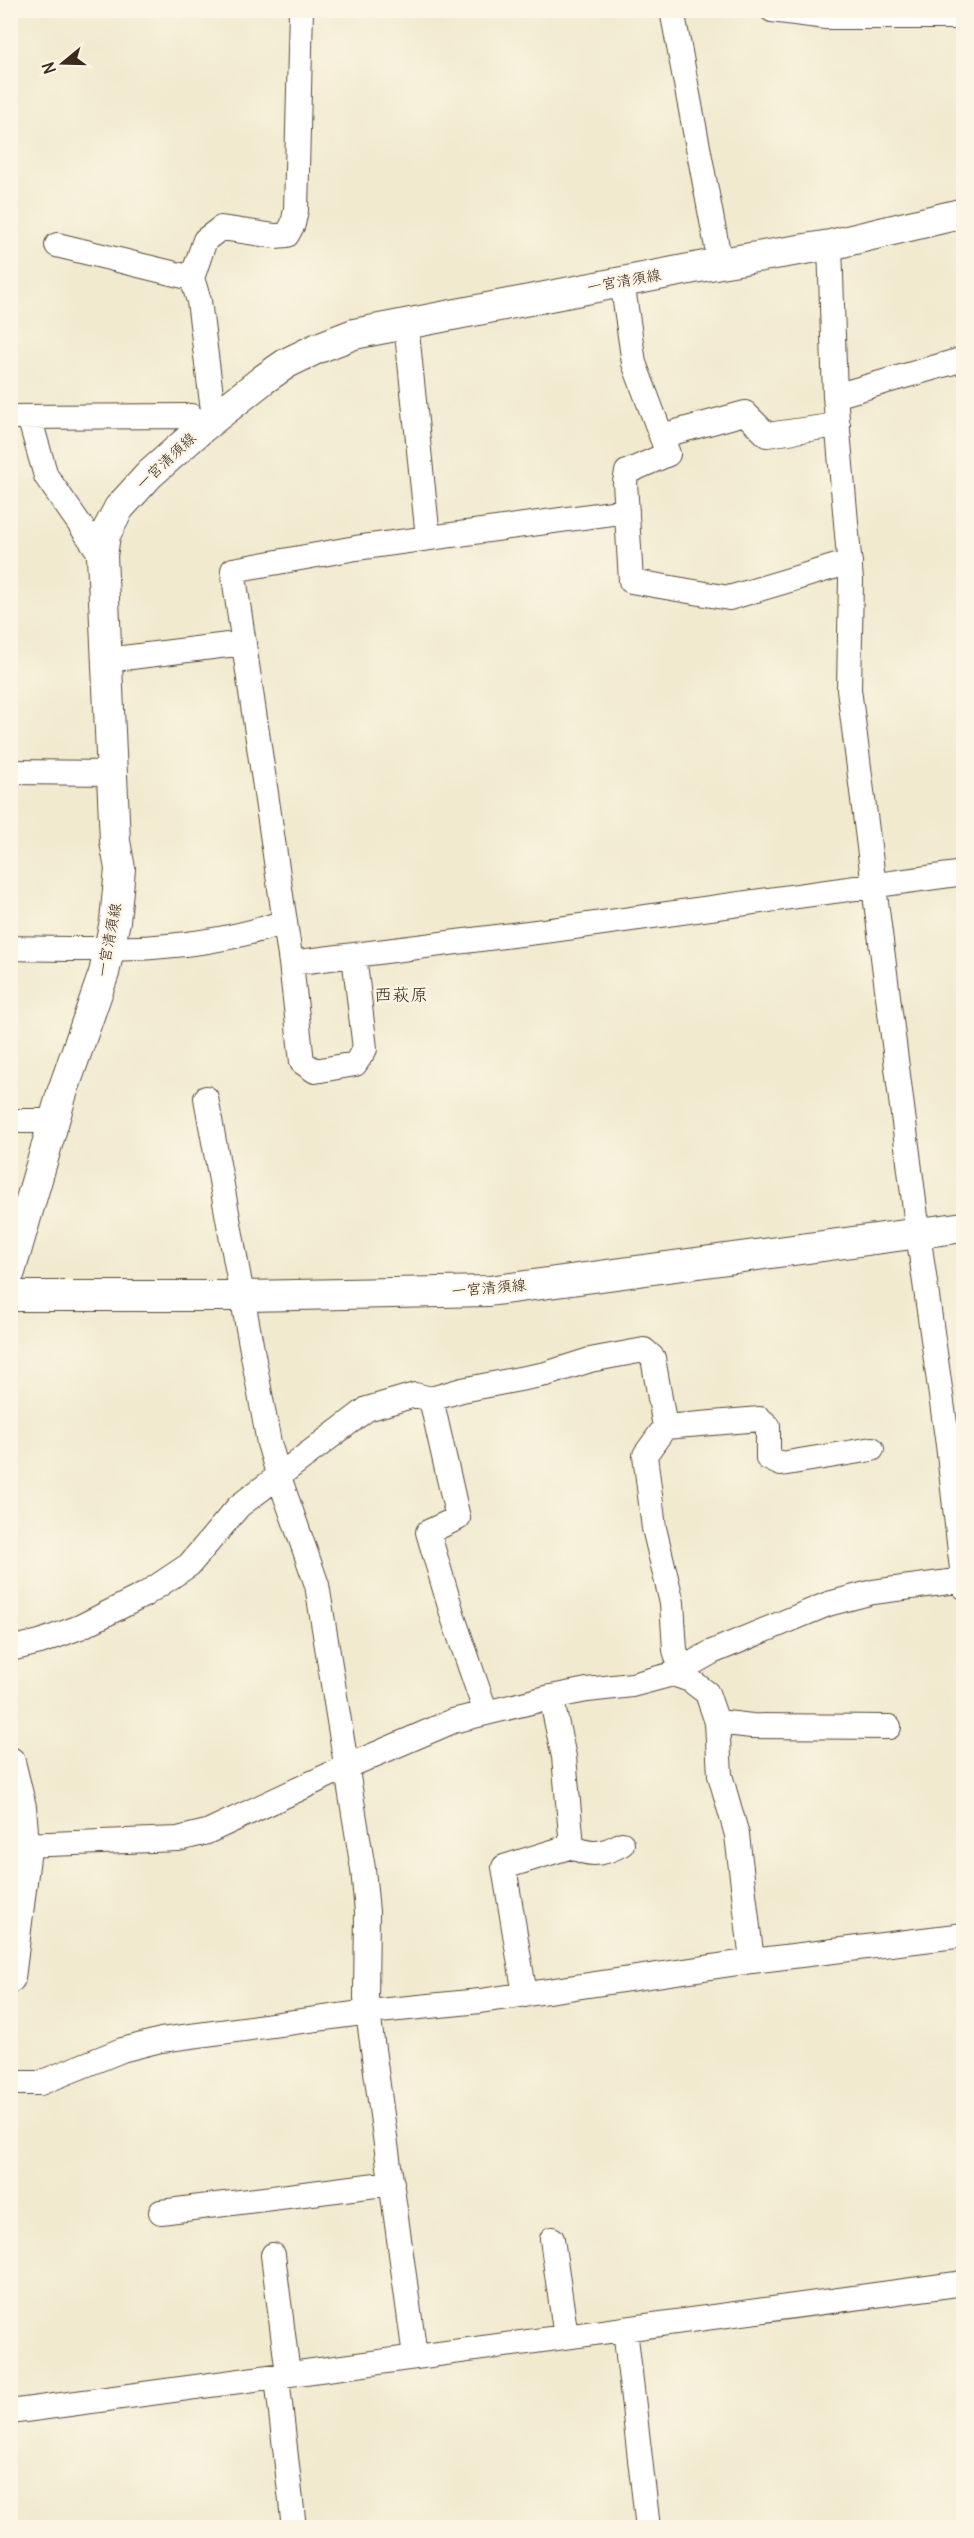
<svg xmlns="http://www.w3.org/2000/svg" width="974" height="2538" font-family="Delius,'Klee One',sans-serif">
	<style>
		.lines { fill: none; stroke-linecap: round; stroke-linejoin: round }
		.minor-casing { stroke: #564739; stroke-width: 26 }
		.major-casing { stroke: #564739; stroke-width: 32 }
		.minor { stroke: #fff; stroke-width: 24 }
		.major { stroke: #fff; stroke-width: 30 }
		.labels { text-anchor: middle; stroke-width: 4.5; stroke-linejoin: round; paint-order: stroke }
		.street-label { font-size: 15px; fill: #3b2a1e; stroke: #fcf5e5 }
		.quarter-label { font-size: 18px; fill: #3b2a1e; stroke: #fcf5e5 }
	</style>
	<rect width="100%" height="100%" fill="#fcf5e5"/>
	<filter id="ink" filterUnits="userSpaceOnUse"><feTurbulence type="fractalNoise" baseFrequency=".0167" numOctaves="2"/><feDisplacementMap in="SourceGraphic" scale="12" xChannelSelector="R" yChannelSelector="G"/><feConvolveMatrix kernelMatrix="1 2 1 2 8 2 1 2 1" color-interpolation-filters="sRGB"/></filter>
	<filter id="wash" filterUnits="userSpaceOnUse"><feTurbulence type="fractalNoise" baseFrequency=".008" numOctaves="4" result="noise"/><feDisplacementMap in="SourceGraphic" scale="24" xChannelSelector="R" yChannelSelector="G"/><feGaussianBlur stdDeviation="1.35" result="paint"/><feColorMatrix in="noise" values="0 0 0 0 0 0 0 0 0 0 0 0 0 0 0 0 0 1.4 0 .05"/><feComposite in="paint" operator="in"/></filter>
	<g filter="url(#wash)">
		<rect width="100%" height="100%" fill="#f1eacf"/>
	</g>
	<g filter="url(#ink)">
		<g class="lines">
			<defs>
				<path id="minor" d="M672,10L720,263
					M772,10L826,17H964
					M57,245L192,278
					M830,245L835,396L851,580L849,689L918,1233L948,1445L964,1587
					M622,281L634,363L668,454L627,472L625,482L631,581L729,598L850,562
					M406,323L428,538
					M835,396L964,359
					M10,417L191,416L202,428
					M29,417L46,476L102,556
					M214,418L199,301L192,278L205,240L221,228L275,236L287,235L293,224L296,210L301,10
					M661,436L745,413L767,435L838,425
					M107,660L244,643
					M10,772L112,773
					M10,948C103,950 196,953 284,922
					M354,955L365,1049L355,1064L315,1071L302,1062L291,963L233,570L356,548L627,511
					M291,963L552,930L964,873
					M206,1098L269,1443L279,1477L317,1585L363,1869L367,1912L366,1998L415,2356
					M10,1121H54
					M431,1399L458,1518L428,1532L454,1620L486,1713
					M10,1649L40,1642L80,1627L144,1595L189,1565L239,1506L367,1409L415,1395L431,1399L462,1390L546,1374L590,1360L644,1350L653,1358L665,1427
					M681,1670L675,1650L672,1603L654,1528L645,1455L665,1427L760,1419L768,1426V1458L781,1464L872,1449
					M673,1674L690,1680L707,1693L717,1722L720,1775L737,1835L752,1961
					M551,1697L564,1757L572,1846C589,1857 604,1854 622,1844
					M717,1722L752,1726L889,1727
					M24,1845L178,1839L207,1832L346,1767L453,1721L551,1697L587,1690L632,1685L673,1674L712,1652L828,1604L873,1592L964,1580
					M525,1995L504,1867L572,1846
					M10,2083H40L122,2050L161,2040L369,2012L480,2001L752,1961L964,1935
					M161,2212L392,2183
					M552,2239L566,2337
					M273,2255L288,2374
					M625,2329L648,2528
					M277,2377L294,2528
					M10,2412L964,2283"/>
				<path id="major" d="M10,1272L62,1093L104,973L115,921L120,869L115,841L102,556L105,535L119,508L150,474L202,428L264,379L287,363L318,348L354,334L720,263L830,245L964,213
					M10,1296H241L489,1291L964,1227
					M10,1762L21,1807L25,1857L10,1978"/>
			</defs>
			<use href="#minor" class="minor-casing"/>
			<use href="#major" class="major-casing"/>
			<use href="#minor" class="minor"/>
			<use href="#major" class="major"/>
		</g>
	</g>
	<g class="labels">
		<g class="street-label">
			<text transform="translate(624 281) rotate(-10)" y="5">一宮清須線</text>
			<text transform="translate(166 461) rotate(-43)" y="5">一宮清須線</text>
			<text transform="translate(109 940) rotate(-79)" y="5">一宮清須線</text>
			<text transform="translate(489 1288) rotate(-5)" y="5">一宮清須線</text>
		</g>
		<g class="quarter-label">
			<text x="401" y="1001">西萩原</text>
		</g>
	</g>
	<rect width="974" height="2538" fill="none" stroke="#fcf5e5" stroke-width="36"/>
	<g transform="translate(63 63) rotate(251)" stroke="#fcf5e5" stroke-width="4.5" paint-order="stroke">
	<path d="M0-4.5L10 22L0 15L-10 22Z" fill="#3b2a1e"/>
	<text y="-9" font-size="16" font-weight="bold" text-anchor="middle" fill="#3b2a1e">N</text>
	</g>
</svg>
